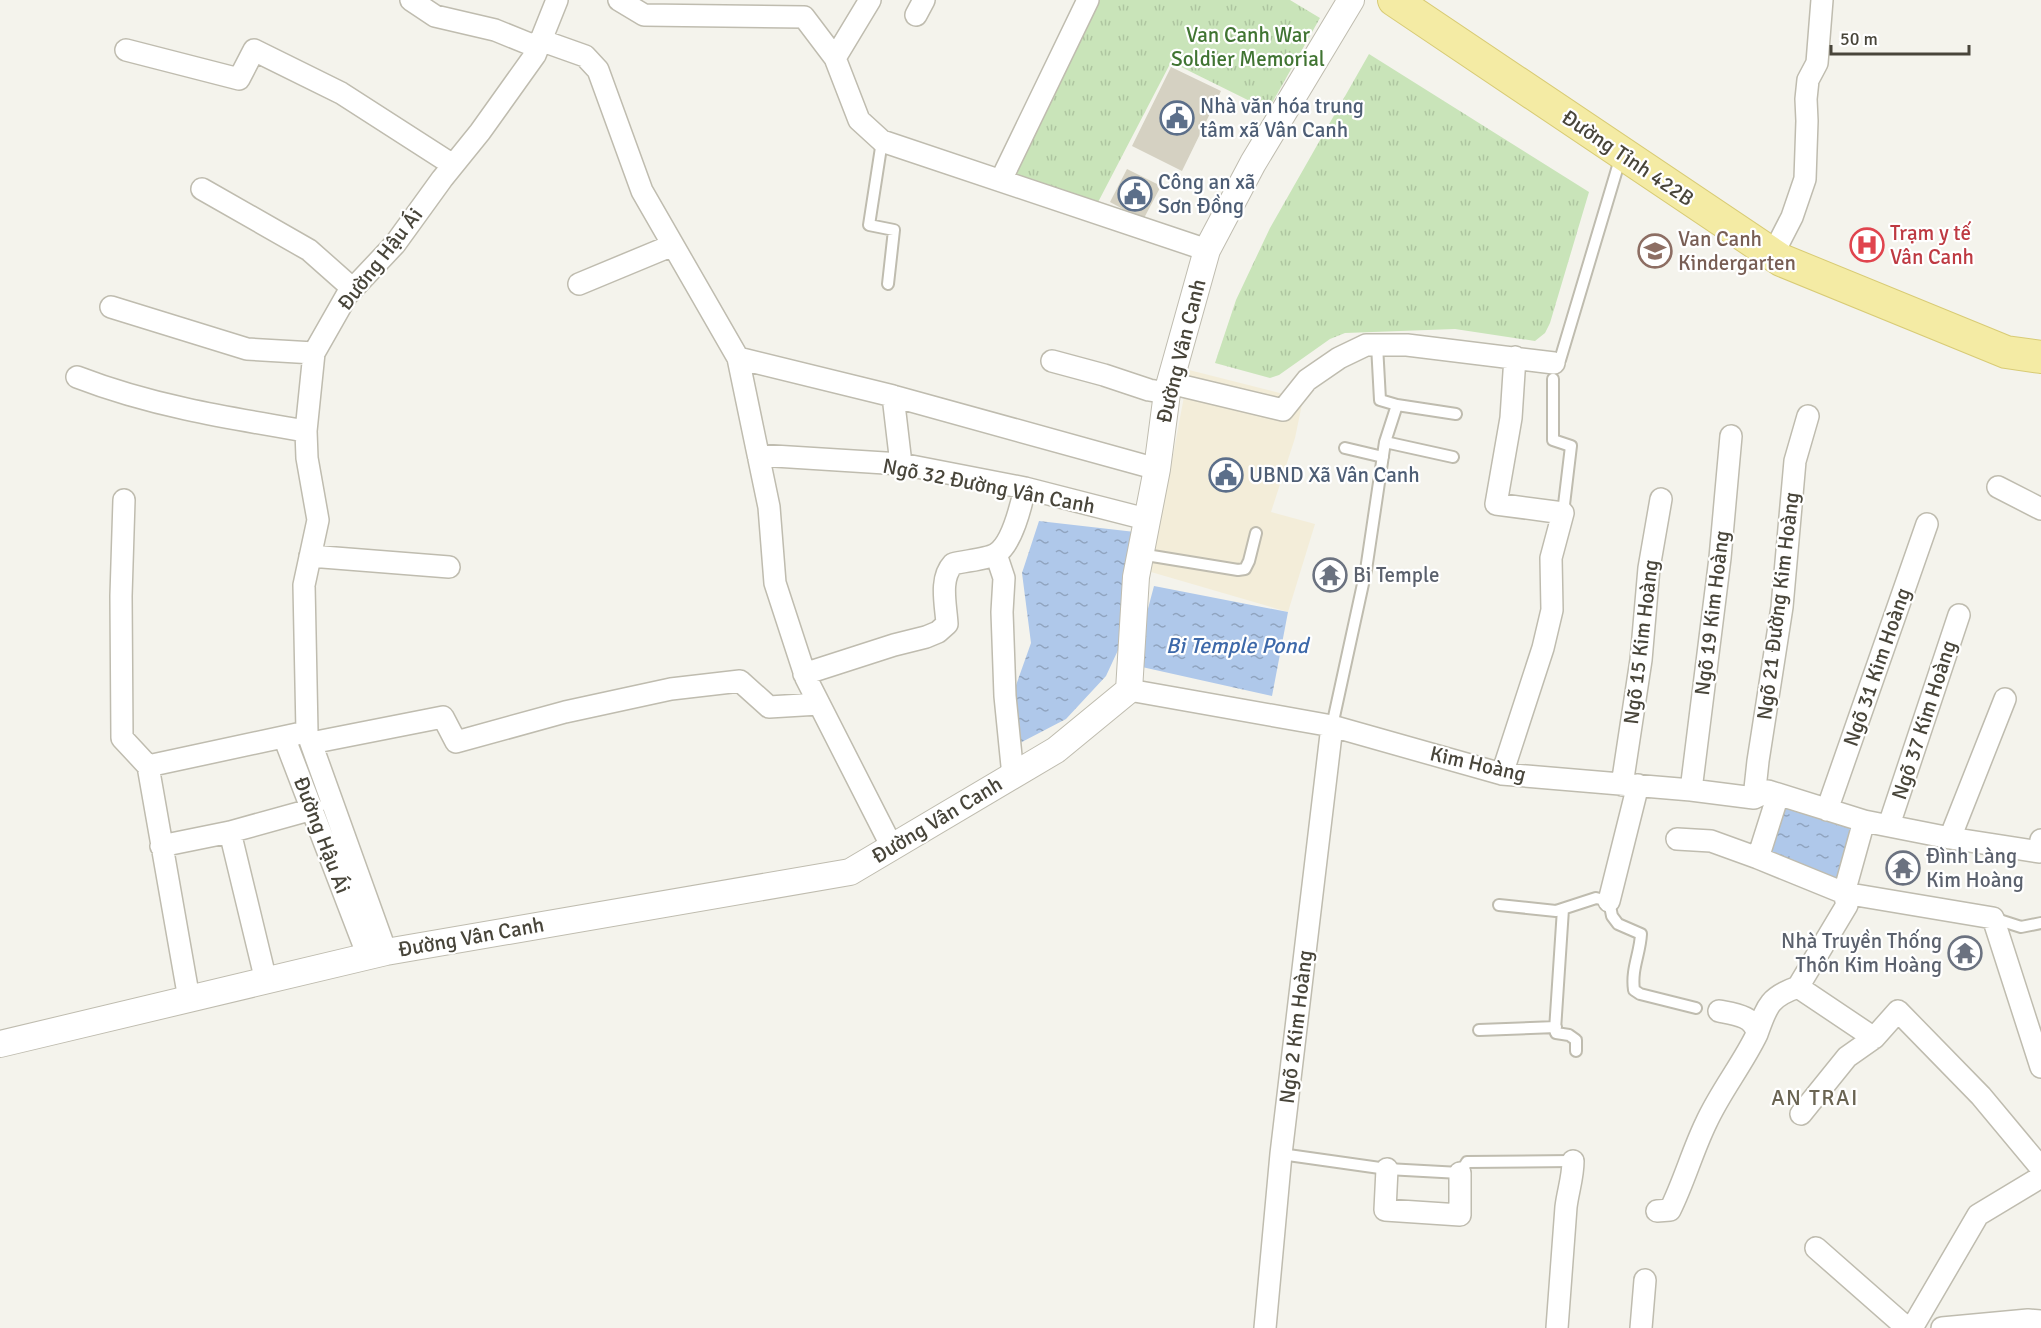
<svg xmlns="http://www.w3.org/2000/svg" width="2041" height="1328" font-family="Signika,sans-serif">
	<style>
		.commercial { fill: #f3edd9 }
		.park { fill: url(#park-tufts) }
		.water { fill: url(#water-ripples) }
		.building { fill: #d5d1c2 }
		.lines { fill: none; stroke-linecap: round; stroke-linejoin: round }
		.service-casing { stroke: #bfbcaf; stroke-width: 14 }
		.minor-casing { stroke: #bfbcaf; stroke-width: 24 }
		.tertiary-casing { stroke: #bfbcaf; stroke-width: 28 }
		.primary-casing { stroke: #d8cb75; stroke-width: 34 }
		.service { stroke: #fff; stroke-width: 10 }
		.minor { stroke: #fff; stroke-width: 21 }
		.tertiary { stroke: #fff; stroke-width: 26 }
		.primary { stroke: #f4eba4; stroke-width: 32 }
		.labels { text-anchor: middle; stroke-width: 4.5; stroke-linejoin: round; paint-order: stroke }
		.park-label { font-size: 21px; fill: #407432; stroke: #fff }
		.service-label { font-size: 21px; fill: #4e5e75; stroke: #fff; text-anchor: start }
		.street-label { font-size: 21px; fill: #48453a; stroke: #fff }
		.health-label { font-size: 21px; fill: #be3a42; stroke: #fff; text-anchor: start }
		.education-label { font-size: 21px; fill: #785e54; stroke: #fff; text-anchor: start }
		.worship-label { font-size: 21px; fill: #5b616d; stroke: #fff; text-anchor: start }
		.water-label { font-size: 22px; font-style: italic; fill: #3d69aa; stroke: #fff }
		.neighbourhood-label { font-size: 22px; letter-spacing: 1.5px; fill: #6a6452; stroke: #fff }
	</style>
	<defs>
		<pattern id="park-tufts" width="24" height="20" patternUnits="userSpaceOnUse" patternTransform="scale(1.5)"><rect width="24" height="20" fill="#c9e4b9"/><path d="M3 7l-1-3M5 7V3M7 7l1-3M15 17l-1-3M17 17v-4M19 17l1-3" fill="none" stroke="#aec5a0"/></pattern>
		<pattern id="water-ripples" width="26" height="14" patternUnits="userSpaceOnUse" patternTransform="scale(1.5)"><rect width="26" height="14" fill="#afc8ea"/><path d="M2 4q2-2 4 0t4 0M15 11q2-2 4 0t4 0" fill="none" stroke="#90a4bf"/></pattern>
	</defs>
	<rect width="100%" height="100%" fill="#f4f3ec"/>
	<path class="commercial" d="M1189,370L1303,399L1295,438L1271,512L1315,524L1288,612L1151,572Z"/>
	<path class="park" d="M1096,0H1290L1320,18L1268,110L1171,62L1095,208L1010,176Z
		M1369,54L1589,192L1550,323L1545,333L1535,341L1455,329L1345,333L1330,339L1279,375L1270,378L1215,363L1236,300L1270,228Z"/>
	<path class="water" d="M1039,521L1135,532L1119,648L1106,676L1066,719L1018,744L1014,691L1031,643L1022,573Z
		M1154,586L1288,612L1272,696L1133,665Z
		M1785,804L1854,825L1835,884L1765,859Z"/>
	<path class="building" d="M1171,67L1221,91L1182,171L1132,146Z
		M1127,169L1161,186L1143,220L1110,202Z"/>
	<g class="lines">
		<defs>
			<path id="service" d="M882,141L869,225L894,230L888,284
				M1377,345L1380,400L1397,405L1456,414
				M1554,363L1560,360L1621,156
				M1553,379V440L1571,446L1563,513
				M1385,442L1453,457
				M1345,448L1383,457
				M1140,554L1238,570L1245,569L1249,561L1256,533
				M1332,726L1366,570L1385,442L1397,405
				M1499,905L1556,911L1596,898L1609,901L1612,916L1618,924L1641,934C1640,954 1631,969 1634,990L1640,994L1696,1008
				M1563,909L1555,1030L1556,1033L1569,1035L1576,1040V1051
				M1993,918L2021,927L2041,923
				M1479,1030L1556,1027
				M1281,1154L1387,1169L1460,1173L1467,1162L1573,1161"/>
			<path id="minor" d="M411,0L435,16L495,30L537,47
				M619,0L644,15L804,17L835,58
				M870,0L835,58L859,120L882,141L1207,250
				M916,15L924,0
				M540,40L585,56L598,70L642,191L738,358L769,507L775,583L806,678L892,847
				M126,50L239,79L254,50L341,93L453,165
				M1001,180L1088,0
				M202,189L309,250L353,289
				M1773,254L1792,217L1805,179L1807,121L1806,99L1808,80L1817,63L1822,0
				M579,284L673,245
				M111,307L247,349L314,353
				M738,358L893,396L1157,469
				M1052,361L1104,375L1149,390L1167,393
				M77,377C152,406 228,418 306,431
				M1170,383L1283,410L1307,380L1339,358L1366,345H1407L1554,363
				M893,396L901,464
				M758,455L901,464L1025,488L1146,519
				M1998,487L2041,509
				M124,500L121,596L122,738L148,766L189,999
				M996,554L1004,578L1002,612L1005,696L1013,776
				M310,556L449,567
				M804,674L894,645L926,637L938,632L947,624C946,605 939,579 953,564C964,561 988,559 996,554C1012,544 1021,506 1025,488
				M1129,690L1332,726L1502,774L1691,790L1754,798L1768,791L1864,821L1950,838L2039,852L2041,840
				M284,737L368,956
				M311,743L443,717L456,742L565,712L671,689L740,681L769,707L819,704
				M148,766L297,734
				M1502,774L1543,648L1552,610L1551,558L1563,513L1496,504L1511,418L1515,357
				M1622,785L1641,660L1649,568L1661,499
				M1691,790L1720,558L1731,436
				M1778,795L1758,858L1844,893L1847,905L1798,987L1874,1038
				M1754,798L1758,761L1782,607L1795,461L1808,416
				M1827,810L1927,524
				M1864,821L1844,893L1993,918L2041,1067
				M1889,825L1959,615
				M230,832L266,981
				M1950,838L2005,699
				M1677,839L1711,841L1758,858
				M161,846L230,832L313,809
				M1609,901L1638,785
				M386,952L307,732L304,585L318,520L307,458L306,431L314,353L347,295L395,244L442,179L480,132L535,55L557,0
				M1757,1034C1767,1006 1769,997 1798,987
				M1801,1114L1847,1057L1874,1038L1898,1011L1981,1096L2041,1168
				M1387,1169L1385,1210L1460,1215V1173
				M1657,1211L1670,1210C1684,1182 1692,1152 1706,1123C1720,1092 1742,1065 1757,1034C1755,1016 1734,1014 1719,1011
				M1816,1248L1907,1328
				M1265,1328L1281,1154L1332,726
				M1557,1328L1566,1207C1568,1191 1573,1177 1573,1161
				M1641,1328L1645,1280
				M1912,1328L1978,1215L2041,1177
				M1942,1328L2028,1320L2041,1321"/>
			<path id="tertiary" d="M0,1044L386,952L850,872L1056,750L1129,690L1136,577L1157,469L1167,393L1207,250L1253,163L1351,0"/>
			<path id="primary" d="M1394,0L1781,260L2006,352L2041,357"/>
		</defs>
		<use href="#service" class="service-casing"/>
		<use href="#minor" class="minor-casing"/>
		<use href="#tertiary" class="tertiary-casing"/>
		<use href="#primary" class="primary-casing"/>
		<use href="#service" class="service"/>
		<use href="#minor" class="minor"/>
		<use href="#tertiary" class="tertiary"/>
		<use href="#primary" class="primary"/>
	</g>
	<defs>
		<symbol id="civic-ring" viewBox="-11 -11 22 22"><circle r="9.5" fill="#fff" stroke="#5c6f8a" stroke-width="1.5"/><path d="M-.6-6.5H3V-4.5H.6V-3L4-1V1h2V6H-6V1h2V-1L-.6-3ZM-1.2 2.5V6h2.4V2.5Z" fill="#5c6f8a"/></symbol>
		<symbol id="hospital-ring" viewBox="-11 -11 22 22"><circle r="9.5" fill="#fff" stroke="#e0444e" stroke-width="1.5"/><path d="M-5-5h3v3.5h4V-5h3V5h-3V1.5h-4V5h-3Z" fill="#e0444e"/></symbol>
		<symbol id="school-ring" viewBox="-11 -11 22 22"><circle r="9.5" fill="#fff" stroke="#8d6e63" stroke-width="1.5"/><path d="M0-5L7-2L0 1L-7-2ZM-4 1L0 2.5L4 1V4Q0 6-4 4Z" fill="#8d6e63"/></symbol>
		<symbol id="temple-ring" viewBox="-11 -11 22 22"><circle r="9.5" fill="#fff" stroke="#6b7280" stroke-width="1.5"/><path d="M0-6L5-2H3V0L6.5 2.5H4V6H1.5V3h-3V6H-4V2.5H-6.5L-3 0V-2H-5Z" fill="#6b7280"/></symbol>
	</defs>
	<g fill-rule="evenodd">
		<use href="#civic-ring" x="1158" y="99" width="38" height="38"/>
		<use href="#civic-ring" x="1116" y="175" width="38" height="38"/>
		<use href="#hospital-ring" x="1848" y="226" width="38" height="38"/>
		<use href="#school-ring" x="1636" y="232" width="38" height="38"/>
		<use href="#civic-ring" x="1207" y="456" width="38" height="38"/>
		<use href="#temple-ring" x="1311" y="556" width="38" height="38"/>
		<use href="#temple-ring" x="1884" y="849" width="38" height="38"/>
		<use href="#temple-ring" x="1946" y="934" width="38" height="38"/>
	</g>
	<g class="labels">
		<g class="park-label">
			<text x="1248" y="42">Van Canh War<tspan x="1248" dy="24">Soldier Memorial</tspan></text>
		</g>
		<g class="service-label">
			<text x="1200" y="113">Nhà văn hóa trung<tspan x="1200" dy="24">tâm xã Vân Canh</tspan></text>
			<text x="1158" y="189">Công an xã<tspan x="1158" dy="24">Sơn Đồng</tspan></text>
			<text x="1249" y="482">UBND Xã Vân Canh</text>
		</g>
		<g class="street-label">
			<text transform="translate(1628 158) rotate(34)" y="7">Đường Tỉnh 422B</text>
			<text transform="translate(380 259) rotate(-52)" y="7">Đường Hậu Ái</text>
			<text transform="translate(1181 351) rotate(-76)" y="7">Đường Vân Canh</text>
			<text transform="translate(989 486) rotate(11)" y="7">Ngõ 32 Đường Vân Canh</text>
			<text transform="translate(1778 606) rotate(-83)" y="7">Ngõ 21 Đường Kim Hoàng</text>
			<text transform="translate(1712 613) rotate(-83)" y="7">Ngõ 19 Kim Hoàng</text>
			<text transform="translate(1641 642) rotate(-83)" y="7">Ngõ 15 Kim Hoàng</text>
			<text transform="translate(1877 667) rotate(-71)" y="7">Ngõ 31 Kim Hoàng</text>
			<text transform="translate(1924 720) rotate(-72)" y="7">Ngõ 37 Kim Hoàng</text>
			<text transform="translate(1478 764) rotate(13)" y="7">Kim Hoàng</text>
			<text transform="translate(937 820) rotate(-31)" y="7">Đường Vân Canh</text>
			<text transform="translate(322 835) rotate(69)" y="7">Đường Hậu Ái</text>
			<text transform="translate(471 937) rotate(-10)" y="7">Đường Vân Canh</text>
			<text transform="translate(1296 1027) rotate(-83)" y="7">Ngõ 2 Kim Hoàng</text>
		</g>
		<g class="health-label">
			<text x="1890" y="240">Trạm y tế<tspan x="1890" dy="24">Vân Canh</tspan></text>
		</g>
		<g class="education-label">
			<text x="1678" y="246">Van Canh<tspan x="1678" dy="24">Kindergarten</tspan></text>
		</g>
		<g class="worship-label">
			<text x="1353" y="582">Bi Temple</text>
			<text x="1926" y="863">Đình Làng<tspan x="1926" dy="24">Kim Hoàng</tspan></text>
			<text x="1942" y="948" text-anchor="end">Nhà Truyền Thống<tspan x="1942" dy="24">Thôn Kim Hoàng</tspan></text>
		</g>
		<g class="water-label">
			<text x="1237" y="653">Bi Temple Pond</text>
		</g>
		<g class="neighbourhood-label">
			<text x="1815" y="1105">AN TRAI</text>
		</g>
	</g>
	<path d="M1831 45v9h138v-9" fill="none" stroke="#48453a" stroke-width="3"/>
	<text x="1840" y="45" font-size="18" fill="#48453a" stroke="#ffffff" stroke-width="4.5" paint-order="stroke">50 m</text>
</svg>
